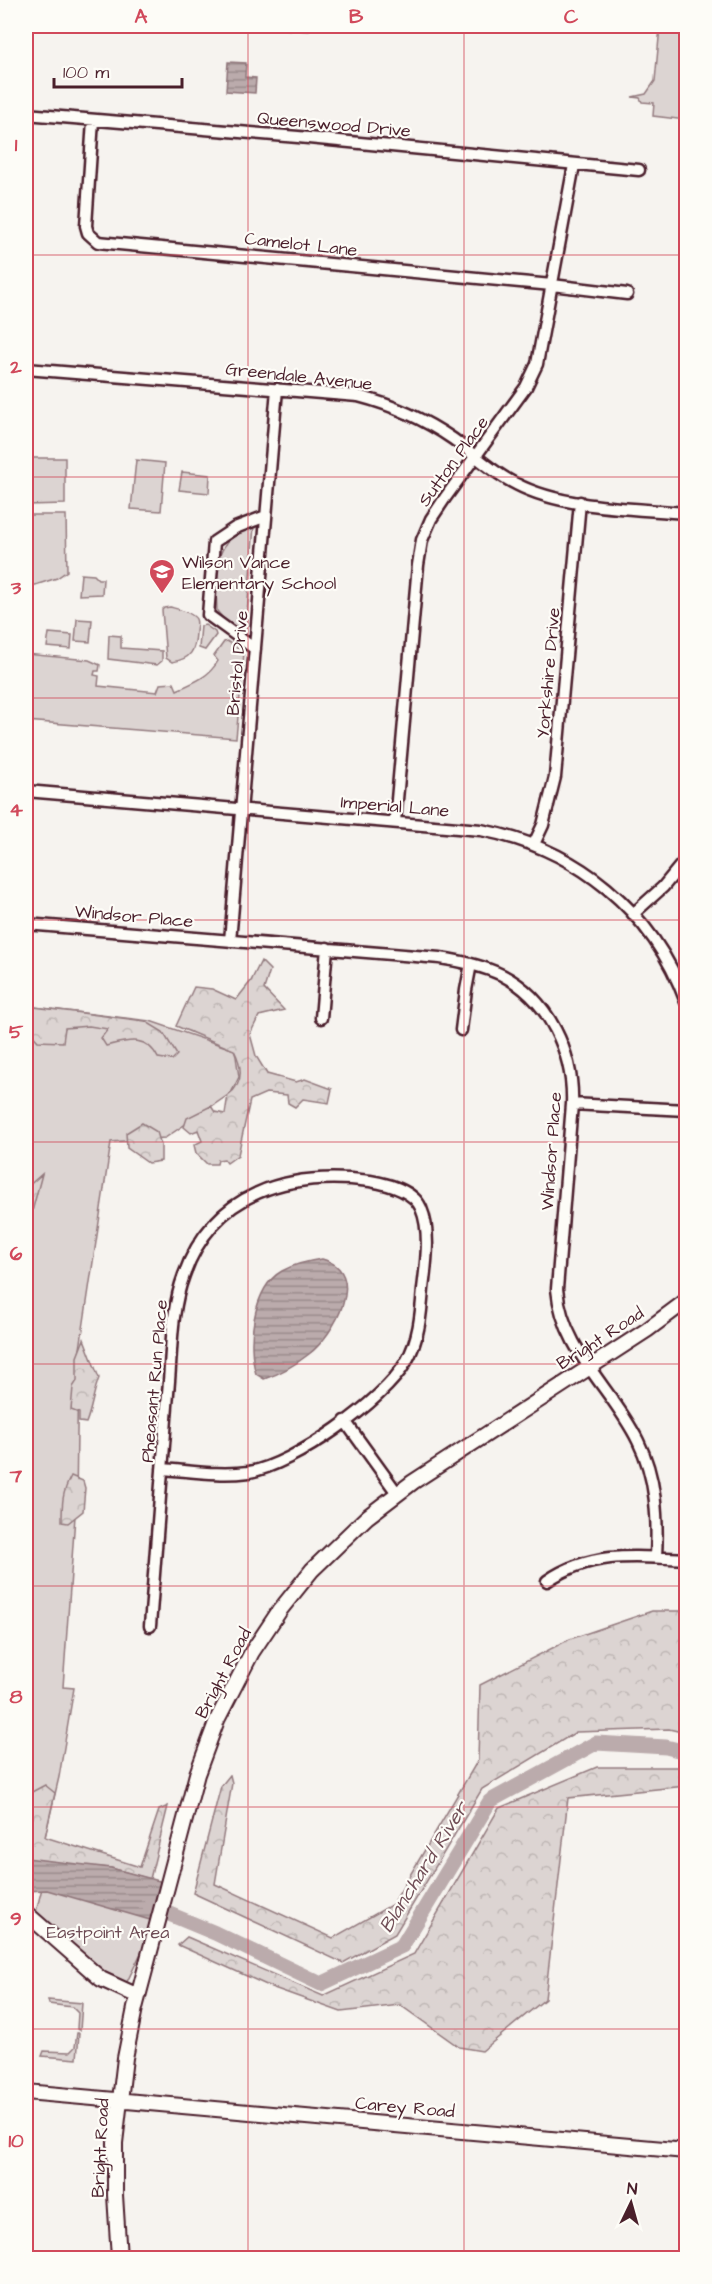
<svg xmlns="http://www.w3.org/2000/svg" width="712" height="2284" font-family="'Architects Daughter',sans-serif">
	<style>
		.green { fill: #dcd4d2; stroke: #937a7e; stroke-width: 1.5 }
		.forest { fill: url(#forest-crowns); stroke: #937a7e; stroke-width: 1.5 }
		.water { fill: url(#water-rules); stroke: #8e7378; stroke-width: 1.5 }
		.lines { fill: none; stroke-linecap: round; stroke-linejoin: round }
		.river { stroke: #bbabac; stroke-width: 15 }
		.street-casing { stroke: #4a1f2b; stroke-width: 15 }
		.secondary-casing { stroke: #4a1f2b; stroke-width: 18 }
		.street { stroke: #fdfcf7; stroke-width: 10 }
		.secondary { stroke: #fdfcf7; stroke-width: 14 }
		.grid { fill: none; stroke: #d1495b; stroke-width: 1.5; stroke-opacity: 0.55 }
		.labels { text-anchor: middle; stroke-width: 4.5; stroke-linejoin: round; paint-order: stroke }
		.street-label { font-size: 18px; fill: #4a1f2b; stroke: #fdfcf7 }
		.poi-label { font-size: 18px; fill: #4a1f2b; stroke: #fdfcf7; text-anchor: start }
		.park-label { font-size: 18px; fill: #6e4c55; stroke: #fdfcf7 }
		.water-label { font-size: 20px; font-style: italic; fill: #725058; stroke: #fdfcf7 }
		.neatline { fill: none; stroke: #d1495b; stroke-width: 2 }
		.grid-label { font-size: 20px; text-anchor: middle; font-weight: bold; fill: #d1495b }
	</style>
	<defs>
		<pattern id="forest-crowns" width="20" height="18" patternUnits="userSpaceOnUse" patternTransform="scale(1.5)"><rect width="20" height="18" fill="#dcd4d2"/><path d="M2 6a3 3 0 1 1 6 0M12 15a3 3 0 1 1 6 0" fill="none" stroke="#beb6b4"/></pattern>
		<pattern id="water-rules" width="6" height="5" patternUnits="userSpaceOnUse" patternTransform="scale(1.5)"><rect width="6" height="5" fill="#bbabac"/><path d="M0 2.5h6" fill="none" stroke="#9a8b8c"/></pattern>
	</defs>
	<rect width="100%" height="100%" fill="#f6f3ef"/>
	<filter id="ink" filterUnits="userSpaceOnUse"><feTurbulence type="fractalNoise" baseFrequency=".0167" numOctaves="2"/><feDisplacementMap in="SourceGraphic" scale="12" xChannelSelector="R" yChannelSelector="G"/><feConvolveMatrix kernelMatrix="1 2 1 2 8 2 1 2 1" color-interpolation-filters="sRGB"/></filter>
	<g filter="url(#ink)">
		<path class="green" d="M239,26H309V31Z
			M660,27L686,29V120L653,116L654,103L642,102L640,98L632,97L646,94L655,81Z
			M26,458H65V504L26,505Z
			M136,460L165,463L161,511L131,509Z
			M182,472L210,475L209,493L179,490Z
			M26,515H66L67,571L57,578L26,588Z
			M254,526L245,637L227,623L217,611C216,584 211,548 238,534V531Z
			M81,574L94,575L98,579H103L102,594L79,595Z
			M170,607C177,609 192,612 196,619C198,623 196,629 196,633C195,651 191,659 172,662L166,658L162,610L164,608Z
			M77,619L92,620L90,642L75,641Z
			M205,625L215,632L216,635L205,650L199,648L201,626Z
			M49,633L72,635L71,649L47,647Z
			M109,635L121,636V648L162,651V661L157,665L108,659Z
			M227,641L244,653L236,738L26,721V654L89,660L100,665L99,671H95L94,675L99,676L98,686L157,692L160,684L174,683L177,690C193,683 209,677 218,661L214,656L224,642Z
			M26,1006L150,1021L235,1050L239,1077L231,1093L165,1138L111,1142L78,1362L76,1502L63,1687L74,1688L59,1777L45,1837L26,1872Z
			M45,1876L156,1922L123,1990L34,1920Z
			M48,2000L82,2003L80,2030L77,2029L78,2013L72,2007L49,2004Z
			M77,2033H79L77,2059L42,2056L44,2051L70,2052L75,2047Z"/>
		<path class="forest" d="M261,961L270,970L264,989L284,1010L259,1016L250,1034L256,1056L267,1074L296,1082L305,1079L332,1089L329,1103L303,1099L295,1107L288,1103L287,1095L266,1093L250,1100L238,1155L227,1163L224,1159L218,1160L217,1164H207L196,1153L194,1145L202,1141L198,1130L191,1133L184,1127L187,1118L211,1106L215,1112L225,1114L228,1095C245,1083 242,1066 234,1050L176,1026L194,987L212,989L236,1000L251,981Z
			M26,1006L145,1021L163,1032L177,1055L172,1060L158,1058C146,1034 127,1041 106,1046L101,1038L108,1029L89,1026L65,1028L63,1042L38,1041L26,1028Z
			M142,1123L157,1132L161,1145V1161L148,1163L127,1148L126,1133Z
			M42,1174L26,1234V1188Z
			M84,1339L99,1378C93,1393 92,1408 86,1423L79,1422V1413L71,1410L73,1387L77,1381V1357Z
			M71,1476L83,1481L85,1488L83,1511L68,1523L62,1522C62,1503 62,1493 71,1476Z
			M652,1611H686V1733L669,1729L576,1732L482,1789L395,1934L343,1963L193,1893L221,1786L230,1775L232,1783L215,1884L333,1938L393,1904L478,1760L480,1685L570,1639Z
			M597,1767H686V1786L568,1798L545,1999L482,2051L459,2047L400,2005L341,2012L271,1987L178,1945L187,1937L323,1996L414,1954L499,1808Z
			M45,1785L55,1793L45,1837L140,1867L159,1810L168,1806L150,1879L111,1868L53,1863L26,1858V1839L33,1817L26,1795Z"/>
		<path class="water" d="M228,62L246,63L245,77L256,78L255,93L226,91Z
			M322,1259C370,1272 334,1335 309,1354C295,1365 280,1374 264,1379L256,1374C247,1345 252,1288 282,1271C294,1264 308,1261 322,1259Z
			M26,1858L111,1868L167,1883L157,1922L47,1890L26,1891Z"/>
		<g class="lines">
			<path class="river" d="M150,1906L215,1933L321,1984L402,1946L490,1801L596,1743L666,1747L686,1752"/>
			<defs>
				<path id="street" d="M26,114L298,137L639,170
					M93,120L86,226L88,233L98,242L552,285L627,294
					M26,369L358,396C393,405 424,419 453,439C474,454 493,473 516,484C564,509 633,508 686,513
					M255,649L208,615L214,542L235,528L266,516
					M26,791L481,830C576,848 653,910 686,1002
					M395,822L418,565L422,540L431,519L445,498L526,387L537,364L574,165
					M534,844L543,825L555,777L580,502
					M633,914L663,887L686,859
					M26,924L440,958C461,961 483,966 502,975C549,999 574,1054 572,1104L557,1289C562,1350 612,1388 638,1441C656,1477 658,1517 656,1557
					M230,941L277,389
					M321,1018L327,948
					M461,1030L466,990L471,964
					M572,1104L686,1110
					M345,1421L397,1493
					M547,1581C590,1551 637,1556 686,1559
					M150,1626C156,1548 162,1471 168,1393C172,1354 170,1312 184,1275C214,1191 289,1171 370,1181C388,1184 413,1190 421,1208C431,1231 426,1264 423,1289C421,1314 419,1340 406,1362C384,1401 293,1465 249,1472C220,1476 191,1471 162,1469"/>
				<path id="secondary" d="M26,1913L101,1979L138,1996
					M26,2092L686,2151
					M119,2258L115,2195V2143L125,2058L135,2008L197,1774L217,1720L252,1652L280,1610L312,1570L367,1517L413,1482L647,1330L686,1301"/>
			</defs>
			<use href="#street" class="street-casing"/>
			<use href="#secondary" class="secondary-casing"/>
			<use href="#street" class="street"/>
			<use href="#secondary" class="secondary"/>
		</g>
	</g>
	<path class="grid" d="M248,26V2258M464,26V2258M26,255H686M26,477H686M26,698H686M26,920H686M26,1142H686M26,1364H686M26,1586H686M26,1807H686M26,2029H686"/>
	<defs>
		<symbol id="school-pin" viewBox="-11 -11 22 30"><path d="M0 17L-7.5 6A9.5 9.5 0 1 1 7.5 6Z" fill="#d1495b" stroke="#fdfcf7"/><path d="M0-5L7-2L0 1L-7-2ZM-4 1L0 2.5L4 1V4Q0 6-4 4Z" fill="#fff"/></symbol>
	</defs>
	<g fill-rule="evenodd">
		<use href="#school-pin" x="147" y="557" width="30" height="40"/>
	</g>
	<g class="labels">
		<g class="street-label">
			<text transform="translate(334 124) rotate(5)" y="6">Queenswood Drive</text>
			<text transform="translate(301 244) rotate(6)" y="6">Camelot Lane</text>
			<text transform="translate(299 376) rotate(6)" y="6">Greendale Avenue</text>
			<text transform="translate(453 461) rotate(-54)" y="6">Sutton Place</text>
			<text transform="translate(237 663) rotate(-85)" y="6">Bristol Drive</text>
			<text transform="translate(548 673) rotate(-85)" y="6">Yorkshire Drive</text>
			<text transform="translate(395 806) rotate(5)" y="6">Imperial Lane</text>
			<text transform="translate(134 916) rotate(5)" y="6">Windsor Place</text>
			<text transform="translate(551 1151) rotate(-86)" y="6">Windsor Place</text>
			<text transform="translate(600 1338) rotate(-33)" y="6">Bright Road</text>
			<text transform="translate(154 1381) rotate(-85)" y="6">Pheasant Run Place</text>
			<text transform="translate(223 1673) rotate(-62)" y="6">Bright Road</text>
			<text transform="translate(405 2107) rotate(5)" y="6">Carey Road</text>
			<text transform="translate(100 2148) rotate(-87)" y="6">Bright Road</text>
		</g>
		<g class="poi-label">
			<text x="182" y="568">Wilson Vance<tspan x="182" dy="21">Elementary School</tspan></text>
		</g>
		<g class="park-label">
			<text x="108" y="1938">Eastpoint Area</text>
		</g>
		<g class="water-label">
			<text transform="translate(423 1867) rotate(-58)" y="7">Blanchard River</text>
		</g>
	</g>
	<rect width="712" height="2284" fill="none" stroke="#fdfcf7" stroke-width="66"/>
	<g transform="translate(631 2203) rotate(5)" stroke="#fdfcf7" stroke-width="4.5" paint-order="stroke">
	<path d="M0-4.5L10 22L0 15L-10 22Z" fill="#4a1f2b"/>
	<text y="-9" font-size="16" font-weight="bold" text-anchor="middle" fill="#4a1f2b">N</text>
	</g>
	<path d="M54 78v9h128v-9" fill="none" stroke="#4a1f2b" stroke-width="3"/>
	<text x="63" y="78" font-size="18" fill="#4a1f2b" stroke="#fdfcf7" stroke-width="4.5" paint-order="stroke">100 m</text>
	<rect x="33" y="33" width="646" height="2218" class="neatline"/>
	<g class="grid-label">
		<text x="141" y="23">A</text>
		<text x="356" y="23">B</text>
		<text x="571" y="23">C</text>
		<text x="16" y="151">1</text>
		<text x="16" y="373">2</text>
		<text x="16" y="594">3</text>
		<text x="16" y="816">4</text>
		<text x="16" y="1038">5</text>
		<text x="16" y="1260">6</text>
		<text x="16" y="1482">7</text>
		<text x="16" y="1703">8</text>
		<text x="16" y="1925">9</text>
		<text x="16" y="2147">10</text>
	</g>
</svg>
